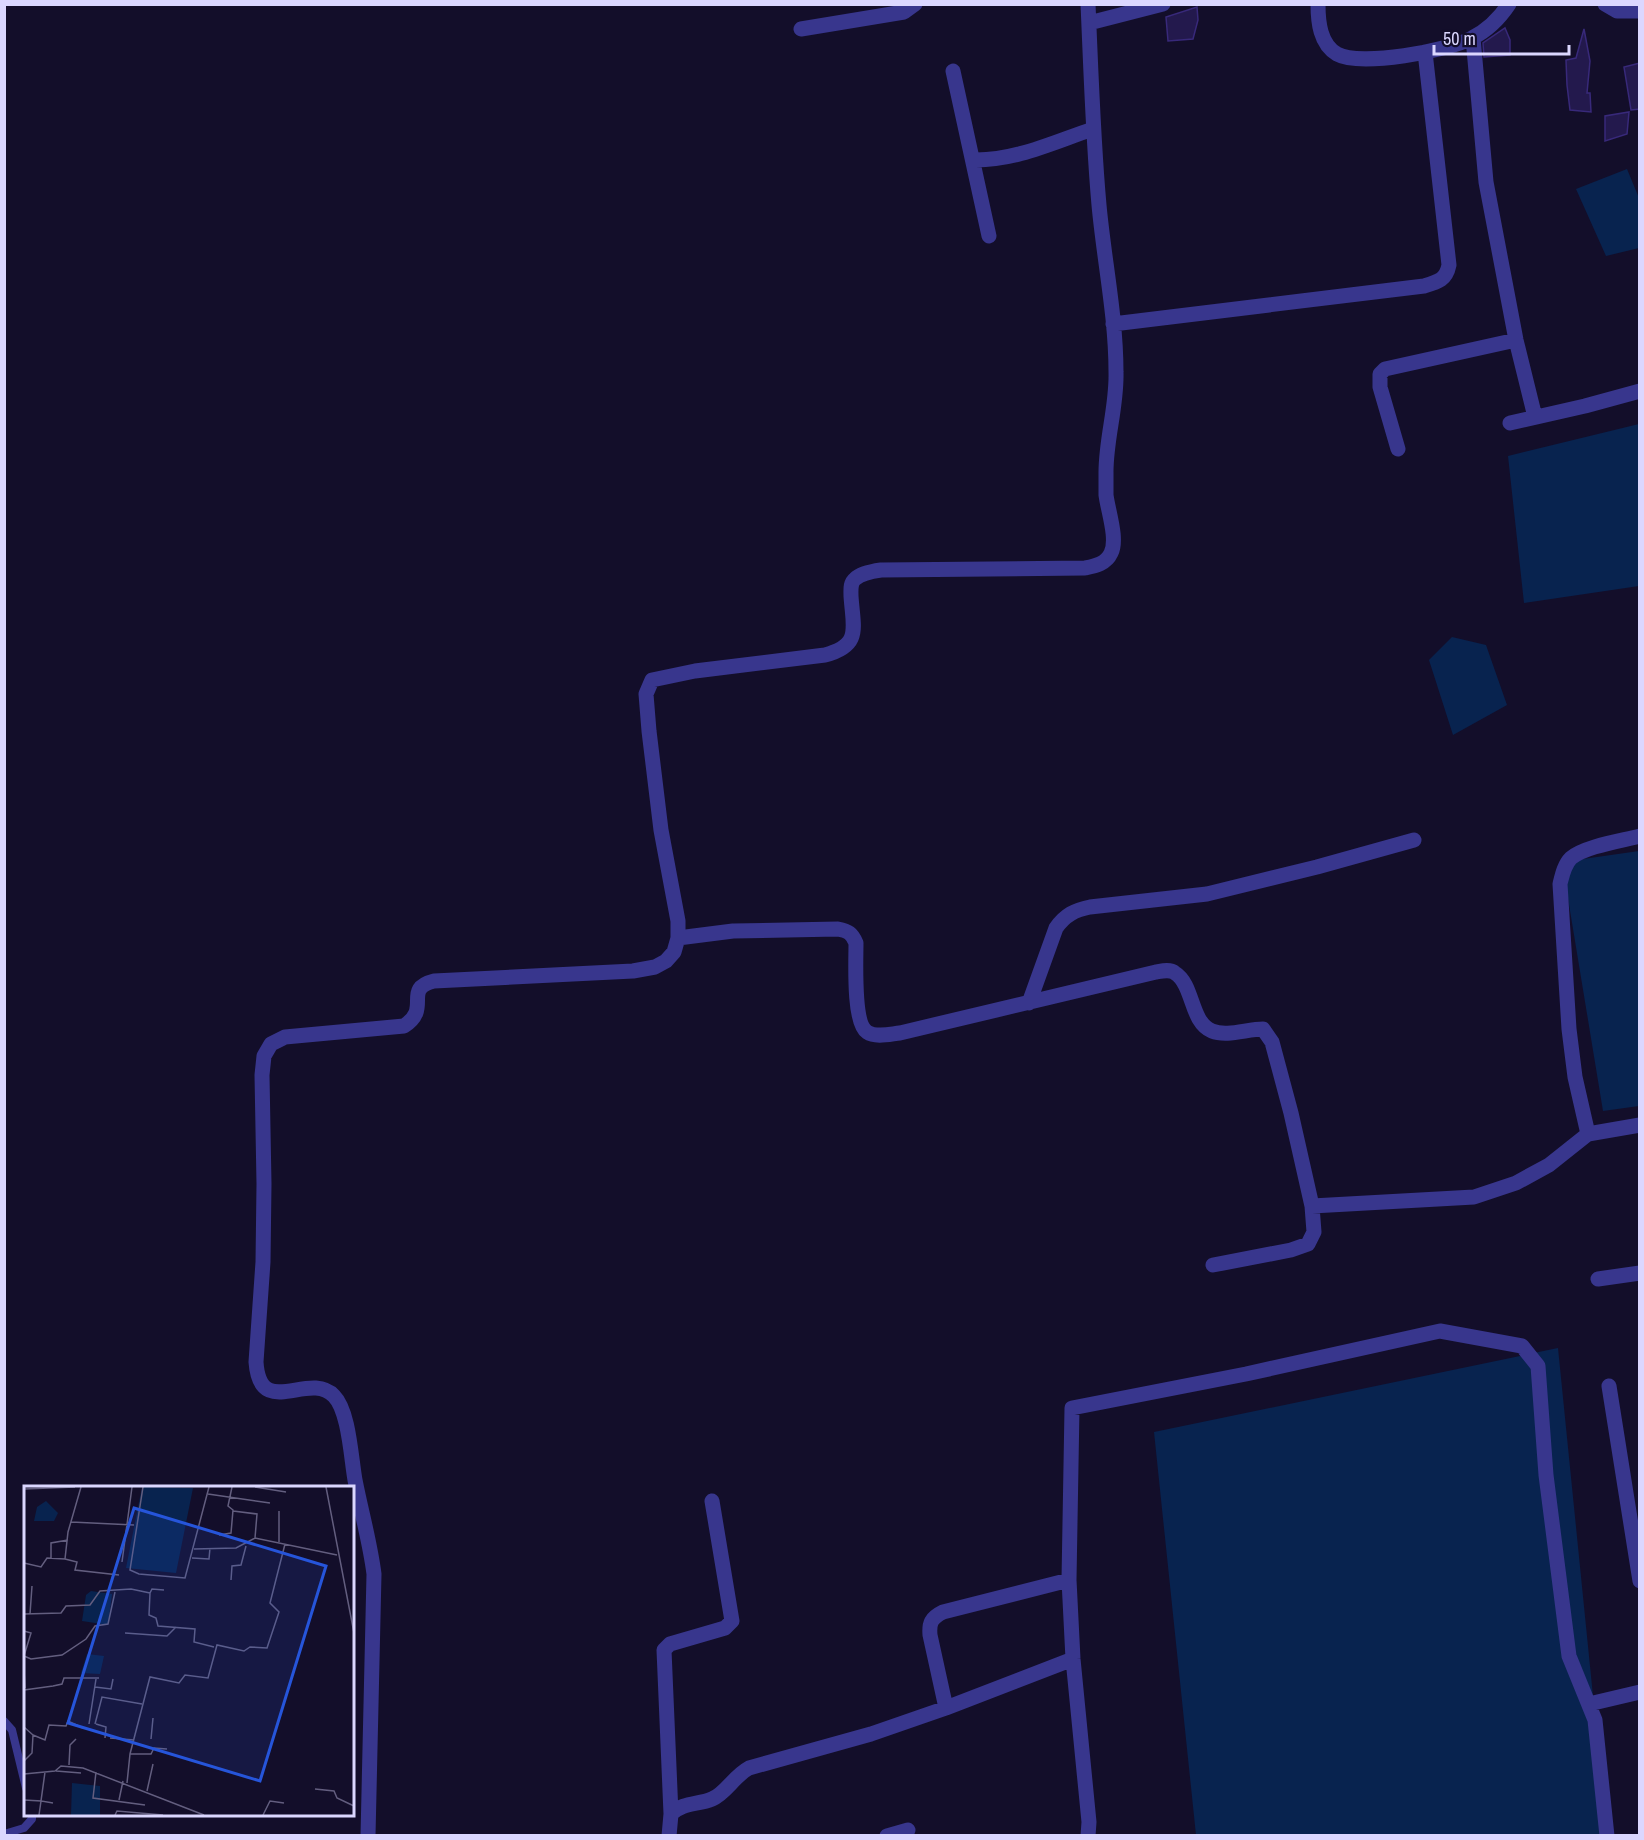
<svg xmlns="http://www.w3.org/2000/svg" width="1644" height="1840" font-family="'Archivo Narrow',sans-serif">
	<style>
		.water { fill: #08234f }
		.building { fill: #23194d; stroke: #38297a; stroke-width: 1.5 }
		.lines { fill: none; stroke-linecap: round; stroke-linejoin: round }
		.lane { stroke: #38368d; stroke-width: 8 }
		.street { stroke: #38368d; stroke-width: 15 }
		.inset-road { fill: none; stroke: #635e7f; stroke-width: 1.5 }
		.view { fill: #2655da; fill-opacity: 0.15; stroke: #2655da; stroke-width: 3 }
		.inset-edge { fill: none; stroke: #dbd7ff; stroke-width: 3 }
	</style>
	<rect width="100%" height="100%" fill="#130e2a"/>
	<path class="water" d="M1627,169L1639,198V248L1606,256L1576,189Z
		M1639,424V586L1524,603L1508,456Z
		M1452,637L1486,645L1507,705L1453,735L1429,660Z
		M1639,851V1106L1603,1111L1562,862Z
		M1558,1348L1607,1835H1196L1154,1432Z"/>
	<path class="building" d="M1197,7L1198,20L1193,39L1168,41L1166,17Z
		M1505,28L1510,40V55L1484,57L1483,43Z
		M1584,29L1590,61L1587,93H1590L1591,112L1570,110L1567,85L1566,60L1576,58Z
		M1640,63V109L1631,110L1624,67Z
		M1629,112L1627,134L1605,141V116Z"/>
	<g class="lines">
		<path class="lane" d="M4,1721L12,1730L26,1788
			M4,1834L24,1828L32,1819V1814"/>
		<path class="street" d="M1318,4C1318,22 1320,44 1337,54C1360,67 1448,51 1472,38C1488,30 1499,19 1509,4
			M1605,4L1617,11H1640
			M1089,23L1163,4
			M801,29L904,12L915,4
			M1473,38L1486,182L1516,340L1535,417
			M953,71L989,236
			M973,160C1015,161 1054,142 1093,129
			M1113,324L1424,286C1438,282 1446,280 1449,265L1425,52
			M1510,423L1585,406L1640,391
			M1398,449L1380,387V374L1385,369L1516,340
			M678,938L733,931L838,929C848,931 852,933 856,943C856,960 853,1023 867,1032C876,1038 890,1034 900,1033L1156,972C1162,971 1170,969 1175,973C1194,985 1190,1022 1212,1031C1227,1037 1247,1029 1263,1029L1272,1042L1291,1113L1312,1206L1314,1232L1308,1244L1291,1250L1213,1265
			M1029,1003L1056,928C1065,915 1075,910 1090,907L1207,894L1317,867L1414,840
			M1588,1134L1575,1077L1569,1029L1560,884C1562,876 1564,865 1571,858C1586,846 1621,841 1640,836
			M1312,1206L1474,1197L1516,1183L1549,1165L1588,1134L1640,1125
			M1598,1279L1640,1273
			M1609,1386L1640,1581
			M1589,1704L1640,1692
			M946,1708L930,1635C929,1623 931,1618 943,1612L1069,1580
			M671,1814L664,1650L670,1644L725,1628L732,1621L712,1501
			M368,1836L374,1574C370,1542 361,1511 355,1480C351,1458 349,1411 334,1396C309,1370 260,1421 256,1362L263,1262L264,1184L262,1075L264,1056L271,1044L285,1037L404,1026C432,1008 402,989 434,981L633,971L655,967L666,961L674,952L678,938V921L661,830L649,731L646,694L652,680L695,671L825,655C862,645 853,628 851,596C851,590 850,583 855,579C861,573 874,571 881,570L1085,568C1095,566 1106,564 1111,553C1118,539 1108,511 1106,495C1106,487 1106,479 1106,472C1106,438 1117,406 1116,372C1116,316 1104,260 1099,205C1093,138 1091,71 1088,4
			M669,1836L671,1814C683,1802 698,1805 712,1799C726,1793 734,1776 749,1768L871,1734L946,1708L1073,1659
			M887,1836L908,1830
			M1088,1836L1089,1822L1073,1659L1069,1580L1072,1408L1246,1374L1440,1331L1522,1346L1538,1366L1546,1475L1569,1656L1595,1720L1607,1836"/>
	</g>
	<g transform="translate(24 1486)">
		<rect width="330" height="330" fill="#130e2a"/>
		<path d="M118,1L169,2L152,87L102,82ZM22,15L34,27L30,35H10L13,21ZM67,105L88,108L84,139L58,135L62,109ZM63,168L80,170L76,188L57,187ZM48,297L76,300V329H47Z" fill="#08234f"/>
		<path class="inset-road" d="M119,1L106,84L115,88L161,92L185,1M231,1L262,6M302,1L330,147M0,3L51,1M184,8L246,17M209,25L233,28L231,52M255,25V56M47,36L110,39M195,49L207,47L209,24L204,20L208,1M170,63L212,62L231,52L313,69M27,72V57L44,54M168,72L185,73L186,62M41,73L44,46L57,1M98,76L108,1M0,77L17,81L23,72L41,73L53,76L51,84L95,89M207,94L208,80L217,79L222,60M140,104L128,103L126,107L125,129L132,132L134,140L171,143L170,156L190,161M0,128L37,127L42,120L66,119L76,105L107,103L126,107M6,128L8,100M0,145L7,147L0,170L7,173L38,169L62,153L71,140L84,138L91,106M101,147L143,150L152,141M0,184L1,202M71,201L87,203L89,193M0,204L29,200L38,198L40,192H75M65,238L72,193M71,238L78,211L118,218M72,238L82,241L81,252M0,241L9,249L8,267L0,275M9,249L21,254L25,239L42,240L44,235L59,242M86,252L110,254M127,253L129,232M106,268H127L130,262L143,263M45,279L46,259L52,253M32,285L57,287M21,286L17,315L29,317M72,286L69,312L121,319M0,288L31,285L37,280L59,282L180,329M103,297L106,268L126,191L155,197L161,189L184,192L193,159L220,165L226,161L243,162L255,126L246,117L261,58M291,303L310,305L313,312L330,320M123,305L129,278M0,314L17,315L15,329M95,314L99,295M91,329L93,325L139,329M239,329L246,315L260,317"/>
		<path class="view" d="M110,22L302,80L236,295L44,237Z"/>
		<rect width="330" height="330" class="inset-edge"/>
	</g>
	<rect width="1644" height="1840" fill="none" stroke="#dbd7ff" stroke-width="12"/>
	<path d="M1434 45v9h135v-9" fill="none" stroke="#dbd7ff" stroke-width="3"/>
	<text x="1443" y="45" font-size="18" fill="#dbd7ff" stroke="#130e2a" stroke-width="4.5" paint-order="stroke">50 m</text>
</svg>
